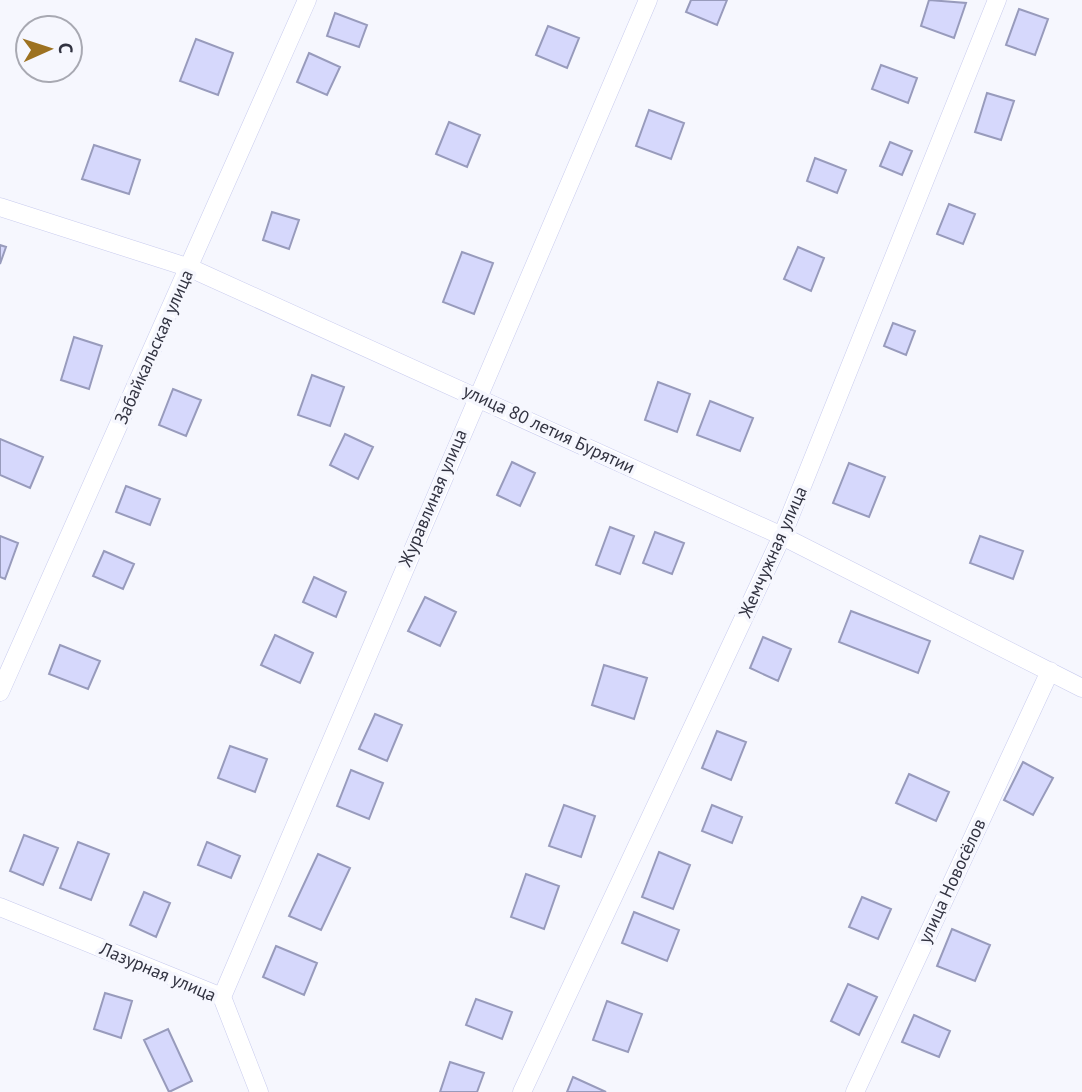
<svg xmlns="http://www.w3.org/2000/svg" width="1082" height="1092" font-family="'PT Sans',sans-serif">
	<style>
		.building { fill: #d6d8fc; stroke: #989bbc; stroke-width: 2 }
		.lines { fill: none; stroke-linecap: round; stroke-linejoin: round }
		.street-casing { stroke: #c8cbee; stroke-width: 19 }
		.street { stroke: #fff; stroke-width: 18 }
		.labels { text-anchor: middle; stroke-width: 7; stroke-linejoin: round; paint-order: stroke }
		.street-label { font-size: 18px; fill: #323341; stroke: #f6f7fe }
	</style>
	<rect width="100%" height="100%" fill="#f6f7fe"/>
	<path class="building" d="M691,0H727L717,25L686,12Z
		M929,0L966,3L954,38L921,26Z
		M1019,9L1048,19L1035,55L1006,45Z
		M335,13L367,25L359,47L327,36Z
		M548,26L579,38L567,68L536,55Z
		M196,39L233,53L218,95L180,81Z
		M309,53L340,67L327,95L297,82Z
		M881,65L917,78L908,103L872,89Z
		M987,93L1014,101L1001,140L975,132Z
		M649,110L684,123L671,159L636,146Z
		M449,122L480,135L467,167L436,154Z
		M890,142L912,151L902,175L880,166Z
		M94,145L140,160L129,194L82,179Z
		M815,158L846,170L837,193L807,181Z
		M949,204L975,214L963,244L937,234Z
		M272,212L299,220L289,249L263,240Z
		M0,245L6,247L0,264Z
		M798,247L824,258L811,291L784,279Z
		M462,252L493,263L474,314L443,302Z
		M893,323L915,331L906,355L884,346Z
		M74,337L102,346L89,389L61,380Z
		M312,375L344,387L330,426L298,415Z
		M658,382L690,394L677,432L645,420Z
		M173,389L201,400L186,436L159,425Z
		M710,401L753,418L740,451L697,435Z
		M345,434L373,447L358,479L330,465Z
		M0,439L43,457L30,488L0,475Z
		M512,462L535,473L520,506L497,495Z
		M849,463L885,477L869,517L833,503Z
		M126,486L160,499L150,525L116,512Z
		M610,527L634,536L620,574L596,565Z
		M655,532L684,543L672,574L643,563Z
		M0,536L18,543L5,579L0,577Z
		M980,536L1023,551L1013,579L970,563Z
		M104,551L134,564L123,589L93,576Z
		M314,577L346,592L336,617L303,602Z
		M425,597L456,612L440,646L408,631Z
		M851,611L930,641L918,673L839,642Z
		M275,635L313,653L300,683L261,665Z
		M763,637L791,649L778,681L750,668Z
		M60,645L100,661L88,689L49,674Z
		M604,665L647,678L634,719L592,705Z
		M375,714L402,725L387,761L359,749Z
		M717,731L746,742L731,780L702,768Z
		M230,746L267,759L255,792L218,778Z
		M1023,762L1053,778L1033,815L1004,800Z
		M351,770L383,783L369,819L337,806Z
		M909,774L949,792L936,821L896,803Z
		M564,805L595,816L581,857L549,846Z
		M712,805L742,817L732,843L702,831Z
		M24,835L58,848L43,885L10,871Z
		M78,842L109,854L91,900L60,888Z
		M207,842L240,856L231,878L198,865Z
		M659,852L690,865L673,909L642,897Z
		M318,854L350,868L321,930L289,916Z
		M526,874L559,886L544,929L511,917Z
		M144,892L170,903L156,937L130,925Z
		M862,897L891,909L878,939L849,927Z
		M634,912L679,930L667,961L622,943Z
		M952,929L990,945L975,981L937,966Z
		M276,946L317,963L304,995L263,977Z
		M848,984L877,997L859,1035L831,1021Z
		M105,993L132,1001L121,1038L94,1029Z
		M476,999L512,1012L502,1039L466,1025Z
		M607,1001L642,1014L628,1052L593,1040Z
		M914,1015L950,1031L939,1057L902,1042Z
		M168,1029L192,1081L169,1092L144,1040Z
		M450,1062L484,1073L477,1092H440Z
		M573,1077L606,1092H567Z"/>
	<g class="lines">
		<defs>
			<path id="street" d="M0,207L190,268L782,536L1082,688
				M0,692L307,0
				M0,907L222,997L259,1092
				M222,997L648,0
				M522,1092L782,536L997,0
				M855,1092L1050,671"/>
		</defs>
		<use href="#street" class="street-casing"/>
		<use href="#street" class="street"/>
	</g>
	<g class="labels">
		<g class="street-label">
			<text transform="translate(154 347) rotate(-66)" y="6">Забайкальская улица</text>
			<text transform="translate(549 429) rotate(25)" y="6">улица 80 летия Бурятии</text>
			<text transform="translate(433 498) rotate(-67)" y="6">Журавлиная улица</text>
			<text transform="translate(773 552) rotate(-66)" y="6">Жемчужная улица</text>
			<text transform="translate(952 881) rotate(-65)" y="6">улица Новосёлов</text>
			<text transform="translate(158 972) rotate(23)" y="6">Лазурная улица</text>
		</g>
	</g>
	<g transform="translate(49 49) rotate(87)"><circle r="33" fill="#f6f7fe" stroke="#a8a9b2" stroke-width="2"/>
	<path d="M0-5L12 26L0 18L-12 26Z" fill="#9d7221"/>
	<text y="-10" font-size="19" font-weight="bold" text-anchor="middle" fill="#323341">С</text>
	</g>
</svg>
